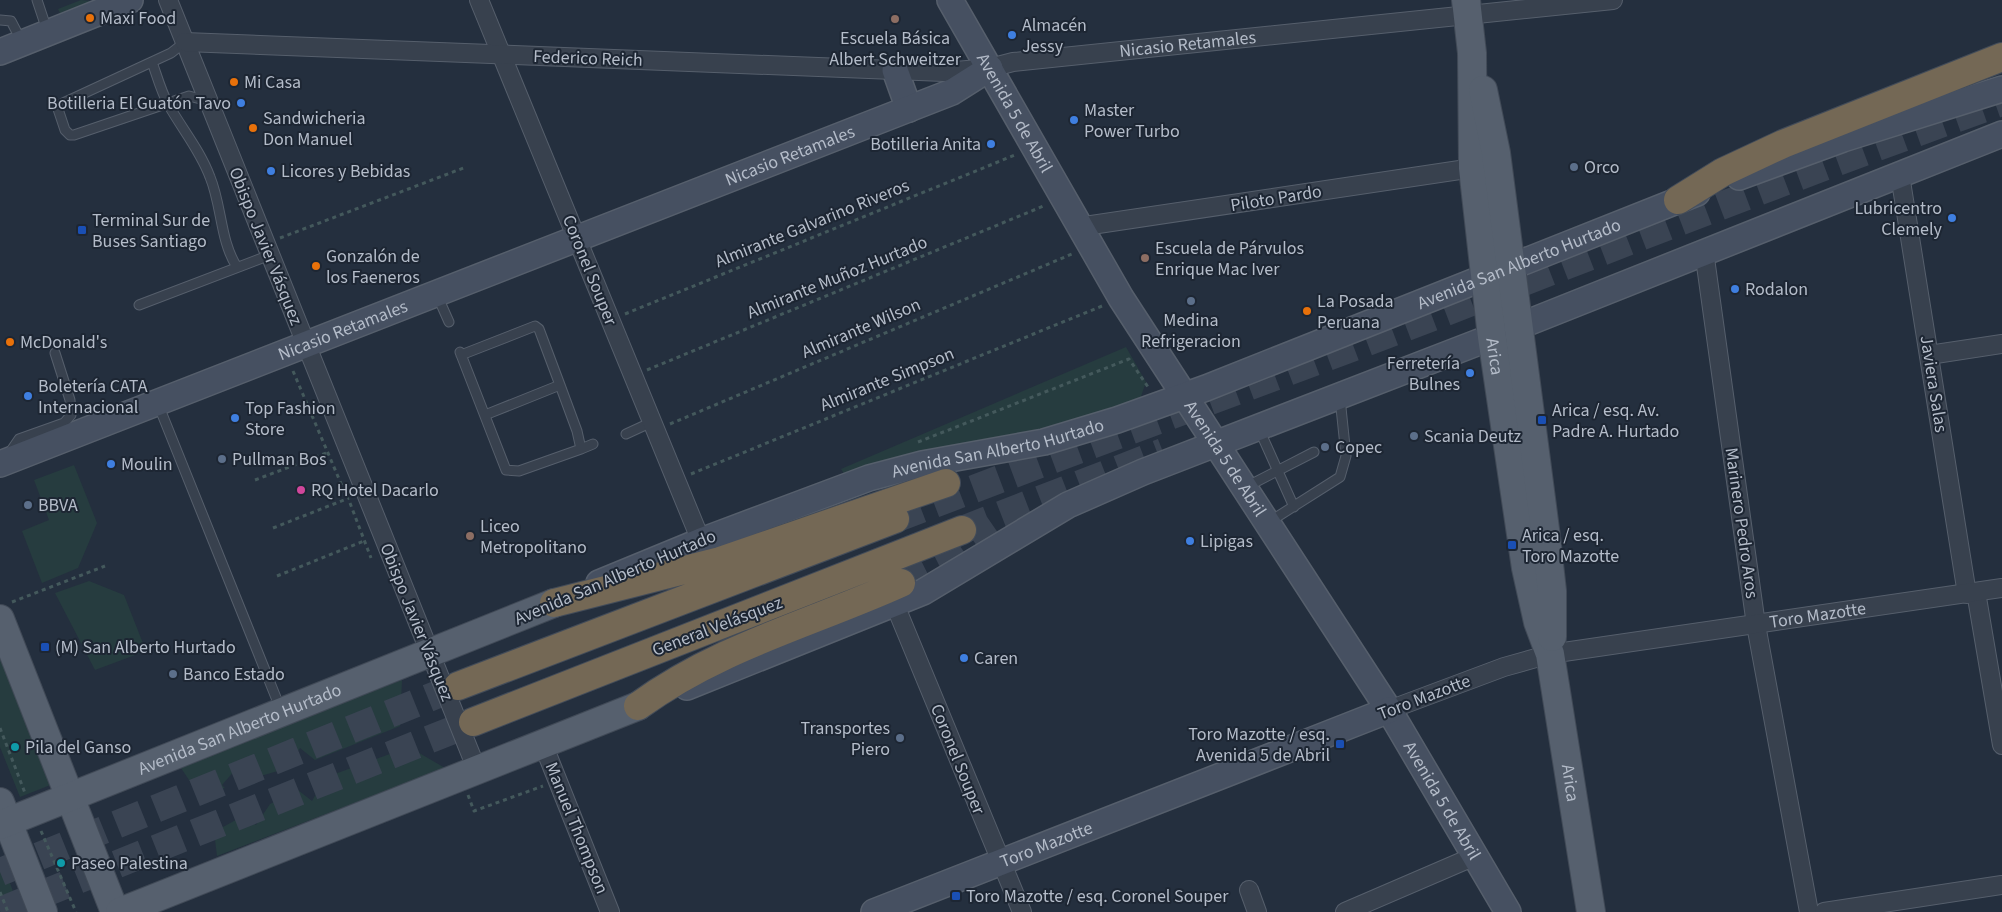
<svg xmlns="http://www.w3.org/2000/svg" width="2002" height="912" font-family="'Source Sans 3',sans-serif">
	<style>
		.green { fill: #263c3f }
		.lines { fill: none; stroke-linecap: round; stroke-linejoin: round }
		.highway-tunnel { stroke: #3a4453; stroke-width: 28; stroke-dasharray: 28 14; stroke-linecap: butt }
		.lane-casing { stroke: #565f6c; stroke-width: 11 }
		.street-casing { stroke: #565f6c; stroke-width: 20 }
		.secondary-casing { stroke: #565f6c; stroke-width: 28 }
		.primary-casing { stroke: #414a57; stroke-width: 30 }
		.highway-casing { stroke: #434c59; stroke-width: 30 }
		.path { stroke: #44595c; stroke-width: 3; stroke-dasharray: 4 4; stroke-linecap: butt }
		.lane { stroke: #38414e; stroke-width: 9 }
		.street { stroke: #38414e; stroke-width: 18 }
		.secondary { stroke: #465061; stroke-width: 25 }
		.primary { stroke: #56606e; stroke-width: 28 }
		.highway { stroke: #746855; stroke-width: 28 }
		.food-dot { fill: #e8710a; stroke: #1d2633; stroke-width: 2 }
		.education-dot { fill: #8d6e63; stroke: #1d2633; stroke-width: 2 }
		.shop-dot { fill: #3f7fe0; stroke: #1d2633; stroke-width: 2 }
		.service-dot { fill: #5c6f8a; stroke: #1d2633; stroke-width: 2 }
		.transit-dot { fill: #1a4fb4; stroke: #1d2633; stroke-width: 2 }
		.hotel-dot { fill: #d1479c; stroke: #1d2633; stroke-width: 2 }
		.culture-dot { fill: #0f9aa8; stroke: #1d2633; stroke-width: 2 }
		.labels { text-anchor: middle; stroke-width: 4; stroke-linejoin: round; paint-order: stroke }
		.poi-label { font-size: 18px; fill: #b4bcc9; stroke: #1d2633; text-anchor: start }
		.street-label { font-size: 18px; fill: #b4bcc9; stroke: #1d2633 }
	</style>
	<rect width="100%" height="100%" fill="#242f3e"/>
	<path class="green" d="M81,0L91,1L60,13L58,9Z
		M1126,347L1146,382L1138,405L1098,421L970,447L934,448L846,477L841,469Z
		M74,465L97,523L78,568L42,583L22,531L49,520L34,480Z
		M89,581L124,595L146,651L95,670L55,593Z
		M0,657L53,784L20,797L0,747Z
		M402,680L400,726L315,760L300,748L288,768L251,779L236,769L222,785L225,788L199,795L179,765Z
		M409,747L445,768L217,856L214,832L243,816L256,825L270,804L298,790L312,801L323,782L332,775Z
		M0,857L21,912H0Z"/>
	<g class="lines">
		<path class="highway-tunnel" d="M895,519C1061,455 1229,395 1396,331C1598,254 1798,174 2002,102
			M962,530L1163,452
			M901,583L943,562L994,527
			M0,872L458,686
			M0,911L473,722"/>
		<defs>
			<path id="lane" d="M37,0L47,30
				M0,20L11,21L22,42
				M185,42L171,53L63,103L58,109L65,130L70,135H74L189,96L208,101
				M152,62C157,76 161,91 168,104C182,129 200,150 210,177C222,206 220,241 237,267
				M437,295L449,322
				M139,305L270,255
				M460,352L506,470L519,471L581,449L577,431L560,385L485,415
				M461,355L535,326L539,329L560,385
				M158,404L281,710
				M1259,429L1294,507
				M626,434L652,422
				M581,449L593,444
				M8,455L19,439L64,423L71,415L70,400L55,353
				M1246,487L1314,452
				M1269,522L1340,477L1346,456L1340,398"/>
			<g id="street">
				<path d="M168,0L477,770"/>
				<path d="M479,0L701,541"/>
				<path id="s1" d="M185,42L944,72L990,68L1013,62L1613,0"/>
				<path d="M1900,175L1967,594"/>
				<path d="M1078,227L1473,168"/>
				<path d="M1704,251L1756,625L1809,912"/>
				<path d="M1929,355L2002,344"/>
				<path d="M1976,592L2002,745"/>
				<path d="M895,605L1022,912"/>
				<path id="s2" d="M1389,710L1504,667L1550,654L2002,588"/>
				<path d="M543,744L610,912"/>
				<path d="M1249,890L1257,912"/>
				<path d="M1345,912L1475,856"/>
				<path d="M1824,912L2002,885"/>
			</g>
			<g id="secondary">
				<path id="s3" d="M950,0L1121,298L1389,710L1508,912"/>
				<path d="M0,52L130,0"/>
				<path d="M895,70L909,109"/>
				<path d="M1739,177L1843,139L2002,89"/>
				<path id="s4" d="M0,464L952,92L990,68"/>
				<path id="s5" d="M599,583L701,541L869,478L922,464L1044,442L1117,420L1206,388L1697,193"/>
				<path d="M687,687L923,592L1068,505L1143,472L1492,337L2002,134"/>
				<path id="s6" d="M874,912L1389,710"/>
			</g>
			<g id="primary">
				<path id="s7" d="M1466,0L1472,53L1473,168L1492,337L1526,568L1538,622L1550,654L1591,912"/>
				<path d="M1483,90L1496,153L1546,537L1552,591V637"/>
				<path d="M0,619L115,912"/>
				<path d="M0,802L43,912"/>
				<path id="s8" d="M0,825L554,603"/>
				<path d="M120,912L638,706"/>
			</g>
			<path id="highway" d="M1678,200L1723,172L1783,144L2002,57
				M554,603L720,561L946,483
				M458,686L895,519
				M638,706C721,646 810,624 901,583
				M473,722L962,530"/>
		</defs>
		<use href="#lane" class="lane-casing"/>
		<use href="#street" class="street-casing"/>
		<use href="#secondary" class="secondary-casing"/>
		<use href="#primary" class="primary-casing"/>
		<use href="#highway" class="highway-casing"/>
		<path class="path" d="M280,238L466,167
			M625,314L1015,155
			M647,370L1046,205
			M293,371L345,493
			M670,424L1072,254
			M918,442L1129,359L1148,387
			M691,474L1102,306
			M255,480L329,452
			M350,503L371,558
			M273,528L349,498
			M277,576L364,541
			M12,602L105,566
			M0,728L25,793
			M468,795L474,811L543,786
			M41,831L76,912
			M0,892L8,912"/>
		<use href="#lane" class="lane"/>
		<use href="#street" class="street"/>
		<use href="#secondary" class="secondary"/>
		<use href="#primary" class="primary"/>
		<use href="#highway" class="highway"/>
	</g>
	<g class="food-dot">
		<circle cx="90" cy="18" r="5"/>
		<circle cx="234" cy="82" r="5"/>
		<circle cx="253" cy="128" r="5"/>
		<circle cx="316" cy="266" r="5"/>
		<circle cx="1307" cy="311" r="5"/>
		<circle cx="10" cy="342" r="5"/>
	</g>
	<g class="education-dot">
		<circle cx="895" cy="19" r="5"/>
		<circle cx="1145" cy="258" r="5"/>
		<circle cx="470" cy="536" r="5"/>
	</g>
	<g class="shop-dot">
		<circle cx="1012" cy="35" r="5"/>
		<circle cx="241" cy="103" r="5"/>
		<circle cx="1074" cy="120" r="5"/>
		<circle cx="991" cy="144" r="5"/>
		<circle cx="271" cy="171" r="5"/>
		<circle cx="1952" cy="218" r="5"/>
		<circle cx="1735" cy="289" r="5"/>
		<circle cx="1470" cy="373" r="5"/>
		<circle cx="28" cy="396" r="5"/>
		<circle cx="235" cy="418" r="5"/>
		<circle cx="111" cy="464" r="5"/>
		<circle cx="1190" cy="541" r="5"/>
		<circle cx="964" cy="658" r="5"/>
	</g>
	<g class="service-dot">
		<circle cx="1574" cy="167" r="5"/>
		<circle cx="1191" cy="301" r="5"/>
		<circle cx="1414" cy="436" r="5"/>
		<circle cx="1325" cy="447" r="5"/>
		<circle cx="222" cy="459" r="5"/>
		<circle cx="28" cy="505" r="5"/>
		<circle cx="173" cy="674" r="5"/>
		<circle cx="900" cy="738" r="5"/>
	</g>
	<g class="transit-dot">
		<rect x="77" y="225" width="10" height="10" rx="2.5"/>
		<rect x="1537" y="415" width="10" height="10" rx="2.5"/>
		<rect x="1507" y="540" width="10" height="10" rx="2.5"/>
		<rect x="40" y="642" width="10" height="10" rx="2.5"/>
		<rect x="1335" y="739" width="10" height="10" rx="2.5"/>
		<rect x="951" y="891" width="10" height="10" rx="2.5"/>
	</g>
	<circle class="hotel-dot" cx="301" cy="490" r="5"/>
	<g class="culture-dot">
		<circle cx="15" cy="747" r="5"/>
		<circle cx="61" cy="863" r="5"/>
	</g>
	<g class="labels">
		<g class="poi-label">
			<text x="100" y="24">Maxi Food</text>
			<text x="1022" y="31">Almacén<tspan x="1022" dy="21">Jessy</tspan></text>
			<text x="895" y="44" text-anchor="middle">Escuela Básica<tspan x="895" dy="21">Albert Schweitzer</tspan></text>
			<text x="244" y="88">Mi Casa</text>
			<text x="231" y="109" text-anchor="end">Botilleria El Guatón Tavo</text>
			<text x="1084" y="116">Master<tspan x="1084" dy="21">Power Turbo</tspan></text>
			<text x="263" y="124">Sandwicheria<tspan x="263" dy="21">Don Manuel</tspan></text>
			<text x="981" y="150" text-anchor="end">Botilleria Anita</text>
			<text x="1584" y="173">Orco</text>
			<text x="281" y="177">Licores y Bebidas</text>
			<text x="1942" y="214" text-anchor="end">Lubricentro<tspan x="1942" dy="21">Clemely</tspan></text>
			<text x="92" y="226">Terminal Sur de<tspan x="92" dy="21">Buses Santiago</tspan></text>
			<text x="1155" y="254">Escuela de Párvulos<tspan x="1155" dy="21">Enrique Mac Iver</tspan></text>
			<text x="326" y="262">Gonzalón de<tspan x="326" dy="21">los Faeneros</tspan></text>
			<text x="1745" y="295">Rodalon</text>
			<text x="1317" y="307">La Posada<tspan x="1317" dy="21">Peruana</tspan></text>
			<text x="1191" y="326" text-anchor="middle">Medina<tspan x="1191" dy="21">Refrigeracion</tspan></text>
			<text x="20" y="348">McDonald's</text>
			<text x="1460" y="369" text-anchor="end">Ferretería<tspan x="1460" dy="21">Bulnes</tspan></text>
			<text x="38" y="392">Boletería CATA<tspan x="38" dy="21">Internacional</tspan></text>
			<text x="245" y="414">Top Fashion<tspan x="245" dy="21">Store</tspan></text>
			<text x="1552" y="416">Arica / esq. Av.<tspan x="1552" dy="21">Padre A. Hurtado</tspan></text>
			<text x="1424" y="442">Scania Deutz</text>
			<text x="1335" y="453">Copec</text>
			<text x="232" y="465">Pullman Bos</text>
			<text x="121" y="470">Moulin</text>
			<text x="311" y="496">RQ Hotel Dacarlo</text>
			<text x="38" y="511">BBVA</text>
			<text x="480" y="532">Liceo<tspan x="480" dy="21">Metropolitano</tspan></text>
			<text x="1522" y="541">Arica / esq.<tspan x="1522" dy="21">Toro Mazotte</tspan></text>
			<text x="1200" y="547">Lipigas</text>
			<text x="55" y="653">(M) San Alberto Hurtado</text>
			<text x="974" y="664">Caren</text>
			<text x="183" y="680">Banco Estado</text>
			<text x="890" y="734" text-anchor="end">Transportes<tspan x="890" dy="21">Piero</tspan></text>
			<text x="1330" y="740" text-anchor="end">Toro Mazotte / esq.<tspan x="1330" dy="21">Avenida 5 de Abril</tspan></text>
			<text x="25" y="753">Pila del Ganso</text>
			<text x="71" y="869">Paseo Palestina</text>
			<text x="966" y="902">Toro Mazotte / esq. Coronel Souper</text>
		</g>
		<g class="street-label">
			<text dy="6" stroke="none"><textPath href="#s1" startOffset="1005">Nicasio Retamales</textPath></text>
			<text transform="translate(588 58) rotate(2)" y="6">Federico Reich</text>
			<text dy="6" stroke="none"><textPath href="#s3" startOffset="130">Avenida 5 de Abril</textPath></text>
			<text dy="6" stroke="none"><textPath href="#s4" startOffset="848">Nicasio Retamales</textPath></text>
			<text transform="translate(1276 198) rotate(-9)" y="6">Piloto Pardo</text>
			<text transform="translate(812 223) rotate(-22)" y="6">Almirante Galvarino Riveros</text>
			<text transform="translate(266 246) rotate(68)" y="6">Obispo Javier Vásquez</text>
			<text dy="6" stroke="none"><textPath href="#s5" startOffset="976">Avenida San Alberto Hurtado</textPath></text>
			<text transform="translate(590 270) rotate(68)" y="6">Coronel Souper</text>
			<text transform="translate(837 277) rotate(-22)" y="6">Almirante Muñoz Hurtado</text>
			<text transform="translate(861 328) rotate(-23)" y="6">Almirante Wilson</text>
			<text dy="6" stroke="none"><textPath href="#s4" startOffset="368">Nicasio Retamales</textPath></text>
			<text dy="6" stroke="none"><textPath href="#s7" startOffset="358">Arica</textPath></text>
			<text transform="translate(887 379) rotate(-22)" y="6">Almirante Simpson</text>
			<text transform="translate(1934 384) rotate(81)" y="6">Javiera Salas</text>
			<text dy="6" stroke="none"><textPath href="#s5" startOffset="422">Avenida San Alberto Hurtado</textPath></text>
			<text dy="6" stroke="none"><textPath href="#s3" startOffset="535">Avenida 5 de Abril</textPath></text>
			<text transform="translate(1742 523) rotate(82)" y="6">Marinero Pedro Aros</text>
			<text transform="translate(615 577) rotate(-23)" y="6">Avenida San Alberto Hurtado</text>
			<text dy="6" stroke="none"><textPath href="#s2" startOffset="441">Toro Mazotte</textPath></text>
			<text transform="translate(417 622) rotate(68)" y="6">Obispo Javier Vásquez</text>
			<text transform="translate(717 626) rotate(-21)" y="6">General Velásquez</text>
			<text transform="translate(1424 697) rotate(-21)" y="6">Toro Mazotte</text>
			<text dy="6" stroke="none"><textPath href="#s8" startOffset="258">Avenida San Alberto Hurtado</textPath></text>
			<text transform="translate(958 759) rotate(68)" y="6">Coronel Souper</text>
			<text dy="6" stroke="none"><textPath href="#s7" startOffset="792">Arica</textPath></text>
			<text dy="6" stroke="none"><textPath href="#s3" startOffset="940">Avenida 5 de Abril</textPath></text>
			<text transform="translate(577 828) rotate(68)" y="6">Manuel Thompson</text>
			<text dy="6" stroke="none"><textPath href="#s6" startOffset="185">Toro Mazotte</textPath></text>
		</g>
	</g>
</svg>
